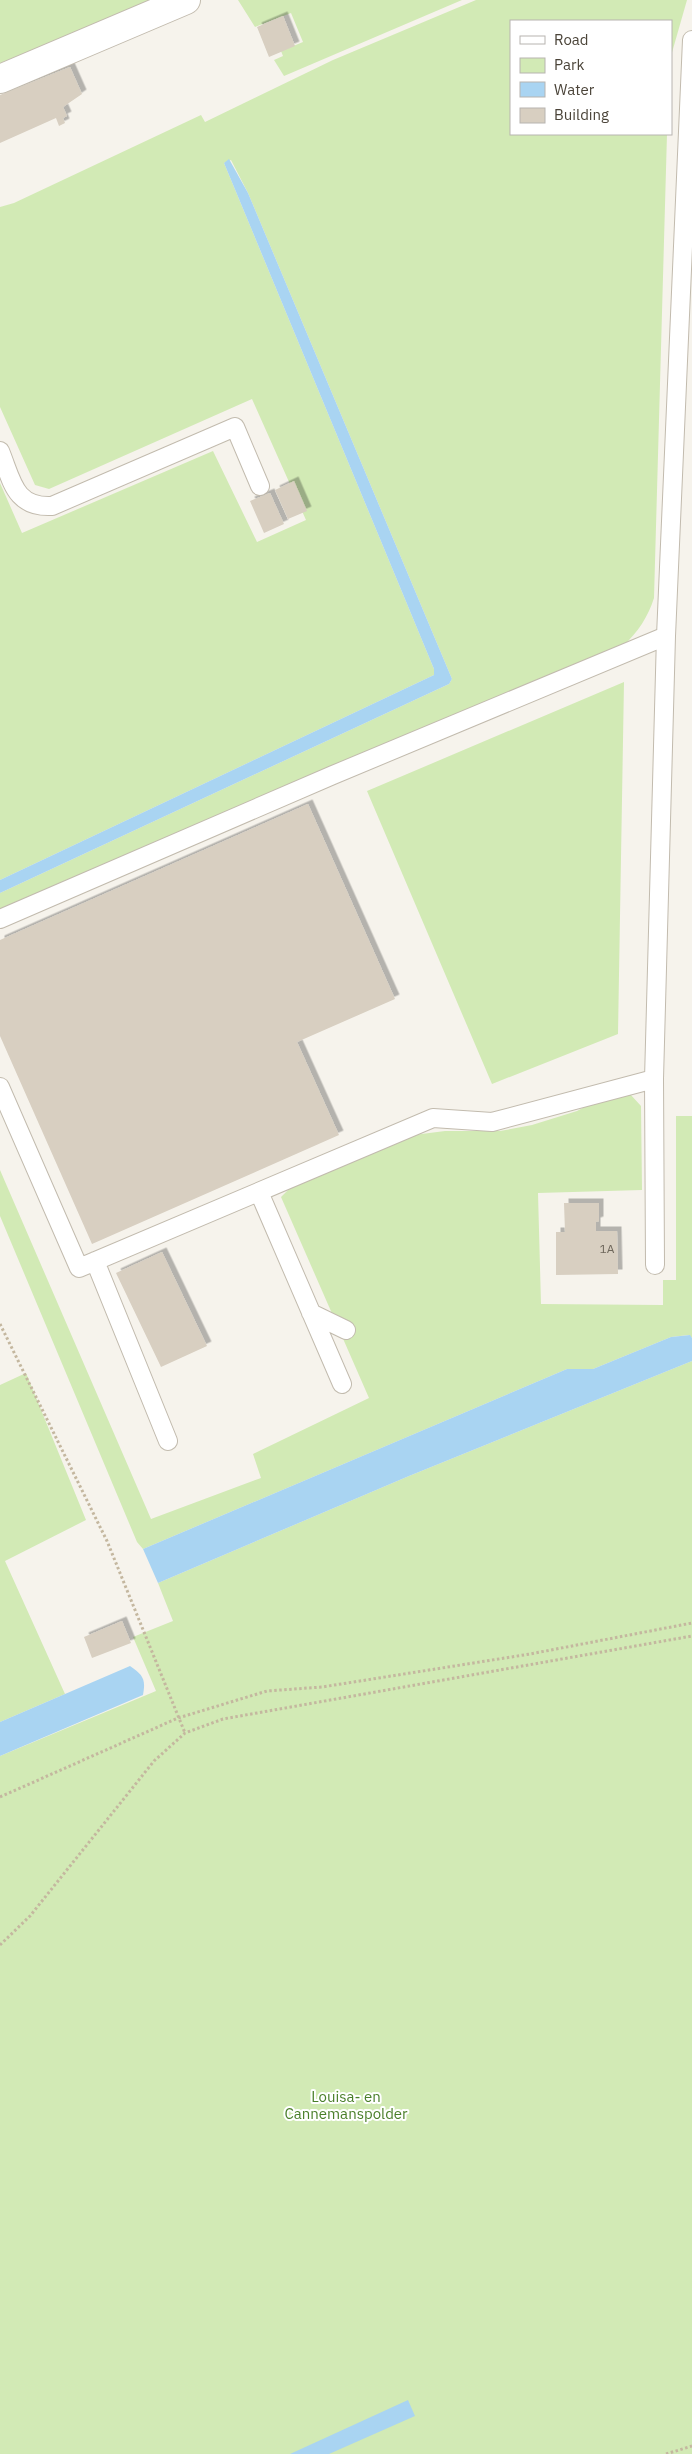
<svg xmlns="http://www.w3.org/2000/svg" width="692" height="2454" font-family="'IBM Plex Sans',sans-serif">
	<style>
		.green { fill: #d2eab5 }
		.water { fill: #a9d4f2 }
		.building { fill: #d8cfc1; filter: url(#shadow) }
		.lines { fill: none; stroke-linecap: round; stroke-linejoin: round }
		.lane-casing { stroke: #c2bbae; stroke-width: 20 }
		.street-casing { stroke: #c2bbae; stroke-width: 30 }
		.path { stroke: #c4b79f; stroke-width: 3; stroke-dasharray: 2.5 2.5; stroke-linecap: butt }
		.lane { stroke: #fff; stroke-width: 18 }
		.street { stroke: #fff; stroke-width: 28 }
		.labels { text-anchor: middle; stroke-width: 4; stroke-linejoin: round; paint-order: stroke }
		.number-label { font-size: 12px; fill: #6e675b }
		.park-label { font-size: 15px; fill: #4a7f2a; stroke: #fff }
	</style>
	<defs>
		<filter id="shadow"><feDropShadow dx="4.5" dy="-4.5" stdDeviation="0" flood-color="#0004"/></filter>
	</defs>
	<rect width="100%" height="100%" fill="#f6f3ec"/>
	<path class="green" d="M0,0H157L0,63Z
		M238,0H462L284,76L274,60L283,56L281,51L303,42L291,13L255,27Z
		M476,0H687L671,56V21H511V134H667L654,598C648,617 638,632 623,646L325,769L0,912V893L449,684L452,679L248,193L231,160L224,163L434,669V675L0,880V483L22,533L213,451L257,542L306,520L252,399L49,489L35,485L0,407V207L14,203L201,115L205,122L333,60Z
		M624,682L618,1034L492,1084L367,791Z
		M611,1093L630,1094L641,1106L642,1190L538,1193L541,1304L663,1305V1280H676V1116H692V1338L689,1335L671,1337L593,1369H567L143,1549L137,1542L0,1216V1170L151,1519L261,1478L253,1454L369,1398L281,1197L294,1184L406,1136L445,1131H500L532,1125L577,1111Z
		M692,1361V2454H0V1756L156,1691L133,1637L173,1621L158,1583L409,1476Z
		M26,1373L86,1520L5,1561L65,1694L0,1722V1385Z"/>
	<path class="water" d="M229,159L248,193L452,679L449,684L0,893V880L434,675V669L224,163Z
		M690,1335L692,1338V1361L409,1476L158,1583L143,1549L567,1369H593L671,1337Z
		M130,1666C143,1675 146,1679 143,1695L0,1756V1722Z
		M408,2400L415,2416L329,2454H290Z"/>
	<path class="building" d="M283,16L295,46L269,57L257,27Z
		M70,67L82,94L63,107L67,116L63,118L65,123L59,126L56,118L0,143V95Z
		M294,481L307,511L288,519L275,490Z
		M270,493L284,524L264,533L250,501Z
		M308,804L395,999L297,1042L339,1135L92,1244L0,1036V940Z
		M564,1203H599V1221L596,1222V1231H617L618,1274L556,1275V1232H565Z
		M162,1252L207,1346L161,1367L116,1273Z
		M122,1621L131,1643L92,1658L84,1637Z"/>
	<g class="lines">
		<defs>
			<path id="lane" d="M0,451C12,480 14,508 52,506L235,427L260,486
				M0,919L333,775L666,636
				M0,1087L79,1268L433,1118L492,1122L654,1079
				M259,1192L342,1384
				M95,1261L168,1441
				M655,1265L654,1079L666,636L692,40
				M311,1313L346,1330"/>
			<path id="street" d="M0,79L186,0"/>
		</defs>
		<use href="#lane" class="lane-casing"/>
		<use href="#street" class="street-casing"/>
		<path class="path" d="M0,1324L107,1541L185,1733
			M0,1797L178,1718L267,1691L322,1687L530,1654L692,1623
			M0,1945L30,1916L154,1761L185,1733L223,1719L692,1636
			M666,2454L692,2446"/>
		<use href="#lane" class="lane"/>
		<use href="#street" class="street"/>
	</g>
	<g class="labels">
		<g class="number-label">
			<text x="607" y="1253">1A</text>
		</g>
		<g class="park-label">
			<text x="346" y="2102">Louisa- en<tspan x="346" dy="17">Cannemanspolder</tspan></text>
		</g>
	</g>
	<rect x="510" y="20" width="162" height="115" fill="#ffffff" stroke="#b7b4b0"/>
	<rect x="520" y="36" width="25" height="8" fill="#ffffff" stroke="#b7b4b0"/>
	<text x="554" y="45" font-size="15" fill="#4b4439">Road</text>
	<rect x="520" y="58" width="25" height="15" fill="#d2eab5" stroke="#b7b4b0"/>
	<text x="554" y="70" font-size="15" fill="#4b4439">Park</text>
	<rect x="520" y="82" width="25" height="15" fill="#a9d4f2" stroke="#b7b4b0"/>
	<text x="554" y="95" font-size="15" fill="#4b4439">Water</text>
	<rect x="520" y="108" width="25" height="15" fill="#d8cfc1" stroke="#b7b4b0"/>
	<text x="554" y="120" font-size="15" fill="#4b4439">Building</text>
</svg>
